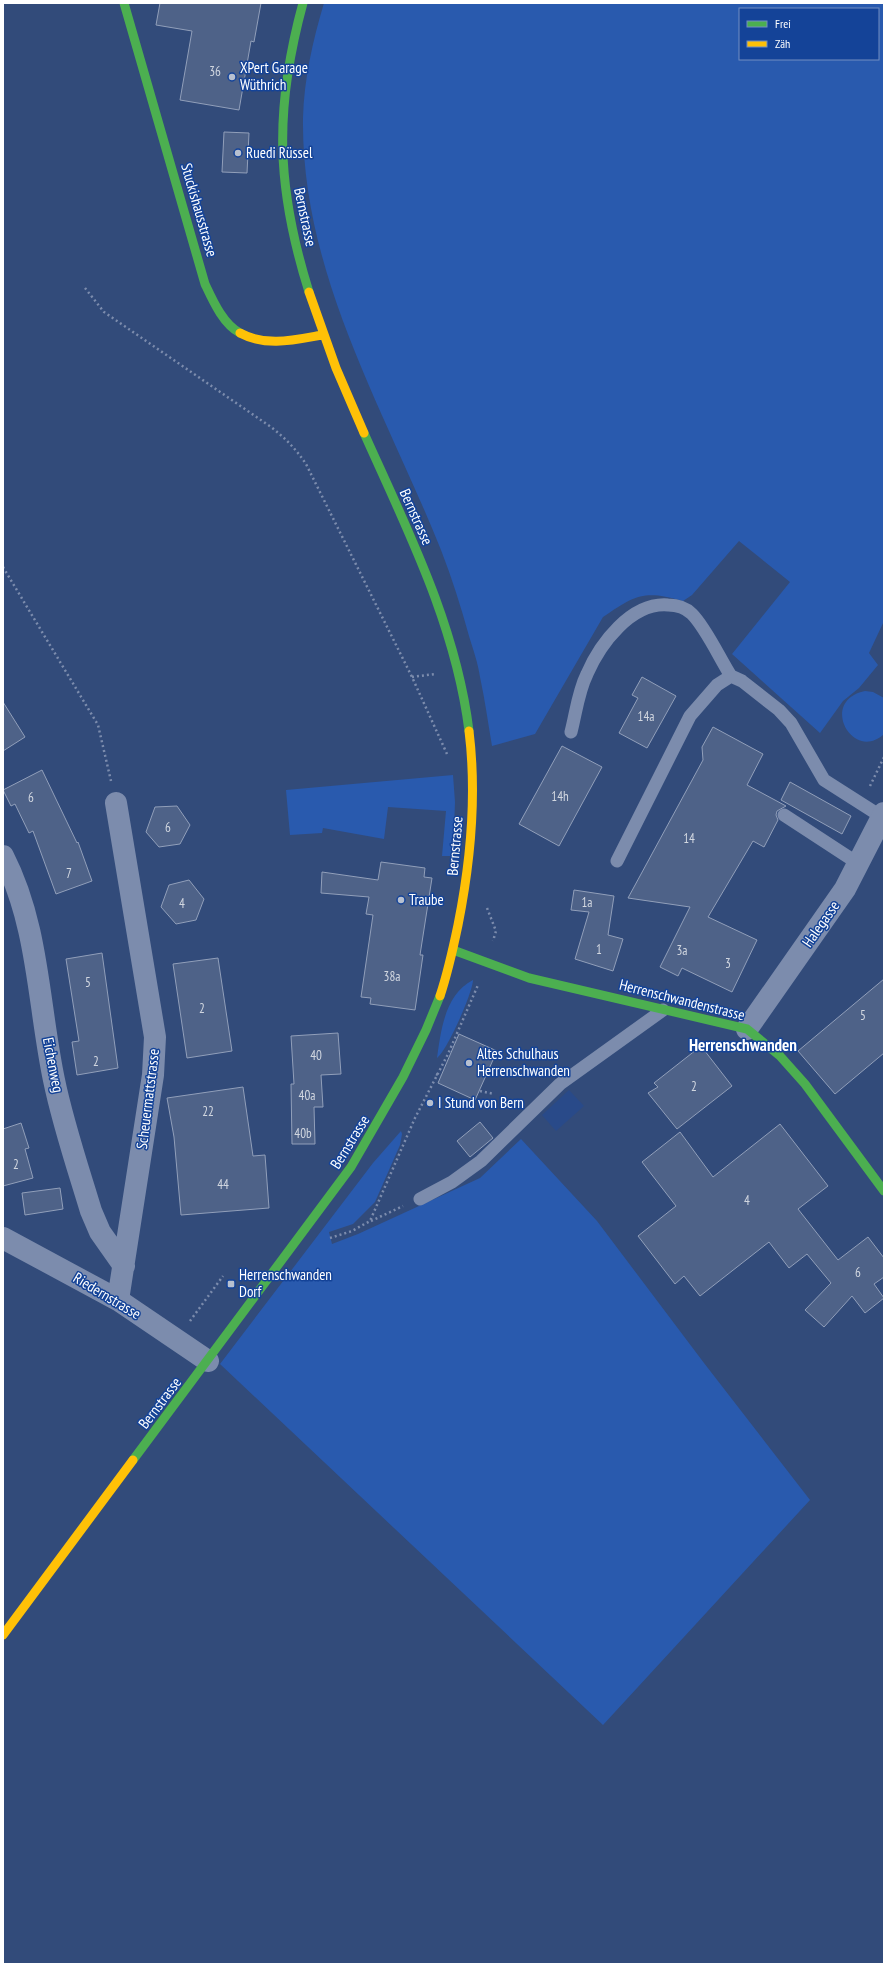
<svg xmlns="http://www.w3.org/2000/svg" width="887" height="1967" font-family="'PT Sans Narrow',sans-serif">
	<style>
		.green { fill: #295aae; fill-rule: evenodd }
		.water { fill: #294a89 }
		.building { fill: #4e6288; stroke: #919fba }
		.lines { fill: none; stroke-linecap: round; stroke-linejoin: round }
		.path { stroke: #7c8cad; stroke-width: 2.5; stroke-dasharray: 2 3; stroke-linecap: butt }
		.lane { stroke: #7c8cad; stroke-width: 13 }
		.street { stroke: #7c8cad; stroke-width: 22 }
		.fast { stroke: #4caf50; stroke-width: 9 }
		.slow { stroke: #ffc107; stroke-width: 9 }
		.poi-dot { fill: #b7c0d0; stroke: #144398; stroke-width: 1.5 }
		.labels { text-anchor: middle; stroke-width: 3; stroke-linejoin: round; paint-order: stroke }
		.number-label { font-size: 13px; fill: #d3d8e1 }
		.poi-label { font-size: 15px; fill: #fff; stroke: #144398; text-anchor: start }
		.street-label { font-size: 15px; fill: #fff; stroke: #144398 }
		.quarter-label { font-size: 17px; font-weight: bold; fill: #fff; stroke: #144398 }
	</style>
	<rect width="100%" height="100%" fill="#324b7a"/>
	<path class="green" d="M324,3H884V621L869,653L878,665L859,688L843,701L820,733L732,654L790,582L739,541L692,595L683,601C645,590 636,594 603,617L535,734L492,746C488,723 485,700 480,677C478,663 473,649 469,636C461,607 452,578 441,550C385,410 301,274 303,118C304,79 313,40 324,3ZM740,9H878V59H740Z
		M865,691L873,692L884,698V734C853,763 818,701 865,691Z
		M453,775L455,802L453,856H442L446,811L388,807L384,839L323,828L322,833L290,835L286,790Z
		M473,980C473,992 447,1051 437,1058C441,1030 445,994 473,980Z
		M401,1131L402,1134L400,1145L375,1202L353,1224L329,1232L332,1244L358,1234L480,1178L521,1139L597,1221L704,1363L810,1500L603,1725L220,1364L373,1163Z"/>
	<path class="water" d="M569,1090L584,1106L556,1131L542,1115Z"/>
	<path class="building" d="M160,3H261L254,42L251,41L239,110L180,100L192,31L156,25Z
		M224,132L249,133L247,173L222,172Z
		M642,677L676,696L647,748L619,733L638,698L632,695Z
		M3,702L25,737L3,751Z
		M713,727L763,754L747,785L786,806L777,811L776,815L778,820L764,847L753,841L708,917L757,940L732,992L682,968L678,976L660,967L690,907L628,898L703,760L702,747Z
		M562,746L602,767L559,846L519,824Z
		M42,770L77,843L78,842L92,881L56,894L33,831L29,833L15,804L11,806L3,790Z
		M790,782L851,816L842,834L781,800Z
		M177,806L190,825L180,844L159,847L146,832L155,807Z
		M381,862L425,868L424,877L432,878L420,955H423L415,1010L370,1004L371,998L361,997L373,915L366,914L369,897L321,893L322,872L378,880Z
		M189,880L204,899L196,920L176,924L161,907L169,885Z
		M574,890L614,896L608,935L623,939L613,971L575,959L589,912L571,910Z
		M102,953L118,1068L77,1075L72,1042L79,1041L66,959Z
		M218,958L232,1051L187,1058L173,964Z
		M884,979V1053L835,1094L798,1051Z
		M338,1033L341,1074L321,1075L323,1107H314L315,1144H292L291,1084H294L291,1036Z
		M459,1034L497,1051L475,1100L438,1083Z
		M701,1046L732,1086L677,1129L648,1093L658,1087L654,1083Z
		M243,1087L253,1156L265,1155L269,1208L181,1215L174,1137L167,1098Z
		M480,1122L493,1138L470,1157L457,1141Z
		M21,1123L29,1148L25,1149L33,1178L3,1186V1129Z
		M780,1124L828,1186L798,1209L838,1260L868,1237L884,1258V1277L874,1284L884,1298L865,1313L852,1296L824,1327L805,1310L831,1283L807,1254L789,1268L769,1242L700,1296L684,1276L675,1284L638,1236L676,1206L642,1162L680,1132L713,1177Z
		M60,1188L63,1209L25,1215L22,1193Z"/>
	<g class="lines">
		<path class="path" d="M85,288L104,312L271,427C285,438 296,449 306,464L412,677L447,754
			M3,567L98,725L111,781
			M412,677L435,674
			M870,786L884,757
			M487,908L496,931L493,941
			M436,1074L441,1076
			M480,1091L494,1094
			M371,1221L403,1206
			M330,1238L352,1231L370,1221L415,1118L448,1054L478,985
			M190,1321L223,1276"/>
		<path class="lane" d="M571,732C576,713 578,692 587,674C600,644 631,602 668,605C677,605 686,608 692,614C706,628 720,659 731,676
			M784,815L859,864
			M617,861L690,716L717,685L731,676L742,681L779,710L791,723L824,780L882,817
			M420,1199L452,1182L481,1161L560,1084L663,1010"/>
		<path class="street" d="M116,803L155,1037L153,1075L118,1300
			M3,856C39,926 38,1004 54,1080C63,1124 78,1168 91,1211L100,1232L124,1266
			M747,1029L845,889L884,813
			M3,1238L118,1300L208,1361"/>
		<path class="fast" d="M124,3L205,284C213,301 223,324 240,333
			M303,3C274,109 276,187 309,292
			M364,433C407,529 456,625 469,731
			M453,950L529,978L747,1029L780,1056L805,1084L884,1191
			M133,1460L351,1167L403,1077L426,1030L440,996"/>
		<path class="slow" d="M309,292L336,368L364,433
			M240,333C266,347 294,340 322,335
			M440,996C448,972 453,949 458,925C471,860 477,796 469,731
			M3,1635L133,1460"/>
	</g>
	<g class="poi-dot">
		<circle cx="232" cy="77" r="4"/>
		<circle cx="238" cy="153" r="4"/>
		<circle cx="401" cy="900" r="4"/>
		<circle cx="469" cy="1063" r="4"/>
		<circle cx="430" cy="1103" r="4"/>
		<rect x="227" y="1280" width="8" height="8" rx="2"/>
	</g>
	<g class="labels">
		<g class="number-label">
			<text x="215" y="76">36</text>
			<text x="646" y="721">14a</text>
			<text x="560" y="801">14h</text>
			<text x="31" y="802">6</text>
			<text x="168" y="832">6</text>
			<text x="689" y="843">14</text>
			<text x="69" y="878">7</text>
			<text x="587" y="907">1a</text>
			<text x="182" y="908">4</text>
			<text x="599" y="954">1</text>
			<text x="682" y="955">3a</text>
			<text x="728" y="968">3</text>
			<text x="392" y="981">38a</text>
			<text x="88" y="987">5</text>
			<text x="202" y="1013">2</text>
			<text x="863" y="1020">5</text>
			<text x="316" y="1060">40</text>
			<text x="96" y="1066">2</text>
			<text x="694" y="1091">2</text>
			<text x="307" y="1100">40a</text>
			<text x="208" y="1116">22</text>
			<text x="303" y="1138">40b</text>
			<text x="16" y="1169">2</text>
			<text x="223" y="1189">44</text>
			<text x="747" y="1205">4</text>
			<text x="858" y="1277">6</text>
		</g>
		<g class="poi-label">
			<text x="240" y="73">XPert Garage<tspan x="240" dy="17">Wüthrich</tspan></text>
			<text x="246" y="158">Ruedi Rüssel</text>
			<text x="409" y="905">Traube</text>
			<text x="477" y="1059">Altes Schulhaus<tspan x="477" dy="17">Herrenschwanden</tspan></text>
			<text x="438" y="1108">I Stund von Bern</text>
			<text x="239" y="1280">Herrenschwanden<tspan x="239" dy="17">Dorf</tspan></text>
		</g>
		<g class="street-label">
			<text transform="translate(199 210) rotate(74)" y="5">Stuckishausstrasse</text>
			<text transform="translate(305 217) rotate(78)" y="5">Bernstrasse</text>
			<text transform="translate(416 517) rotate(66)" y="5">Bernstrasse</text>
			<text transform="translate(455 846) rotate(-85)" y="5">Bernstrasse</text>
			<text transform="translate(821 924) rotate(-55)" y="5">Halegasse</text>
			<text transform="translate(682 1000) rotate(14)" y="5">Herrenschwandenstrasse</text>
			<text transform="translate(53 1065) rotate(79)" y="5">Eichenweg</text>
			<text transform="translate(148 1099) rotate(-83)" y="5">Scheuermattstrasse</text>
			<text transform="translate(350 1142) rotate(-58)" y="5">Bernstrasse</text>
			<text transform="translate(107 1296) rotate(31)" y="5">Riedernstrasse</text>
			<text transform="translate(160 1403) rotate(-53)" y="5">Bernstrasse</text>
		</g>
		<g class="quarter-label">
			<text x="743" y="1051">Herrenschwanden</text>
		</g>
	</g>
	<rect width="887" height="1967" fill="none" stroke="#ffffff" stroke-width="8"/>
	<rect x="739" y="8" width="140" height="52" fill="#144398" stroke="#728ec1"/>
	<rect x="747" y="21" width="20" height="6" fill="#4caf50" stroke="#728ec1"/>
	<text x="775" y="28" font-size="12" fill="#ffffff">Frei</text>
	<rect x="747" y="41" width="20" height="6" fill="#ffc107" stroke="#728ec1"/>
	<text x="775" y="48" font-size="12" fill="#ffffff">Zäh</text>
</svg>
